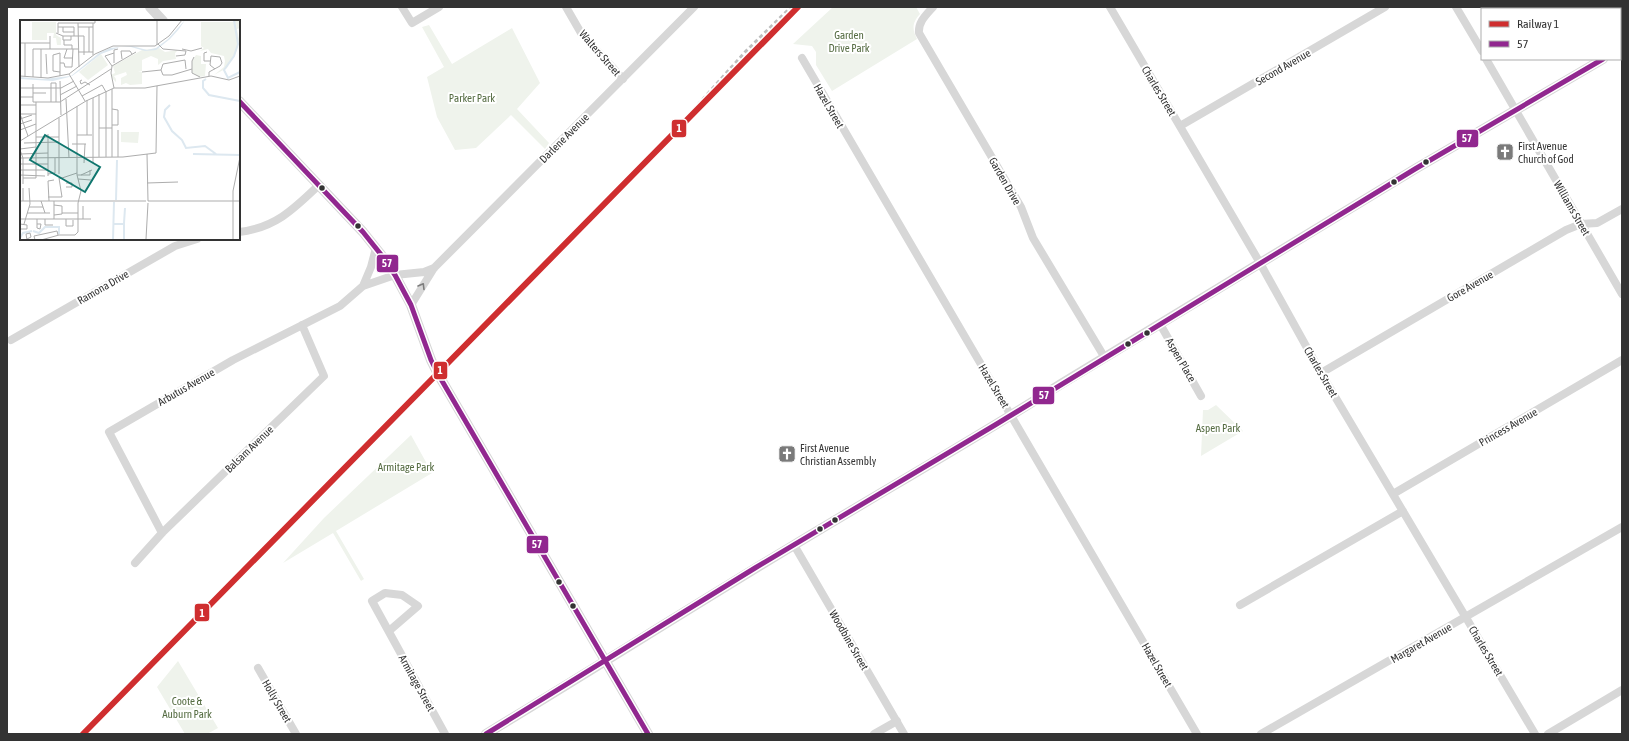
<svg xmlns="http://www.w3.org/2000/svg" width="1629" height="741" font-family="'Asap Condensed',sans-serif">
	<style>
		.green { fill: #eff3ec }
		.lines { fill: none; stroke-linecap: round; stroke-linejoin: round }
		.minor { stroke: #d7d7d7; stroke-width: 8 }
		.tertiary { stroke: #d7d7d7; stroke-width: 10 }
		.rail { stroke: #bebebe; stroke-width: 3; stroke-dasharray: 4 3; stroke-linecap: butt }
		.bus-1-casing { stroke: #fff; stroke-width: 8 }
		.bus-1 { stroke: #91278f; stroke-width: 5 }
		.rail-1-casing { stroke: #fff; stroke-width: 9 }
		.rail-1 { stroke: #cf2e2f; stroke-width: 6 }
		.oneway { stroke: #7d7d7d }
		.bus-dot { fill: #333; stroke: #fff; stroke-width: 1.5 }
		.labels { text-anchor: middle; stroke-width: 4; stroke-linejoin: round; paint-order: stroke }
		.park-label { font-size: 11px; fill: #556c42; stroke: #fff }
		.street-label { font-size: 11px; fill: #333; stroke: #fff }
		.poi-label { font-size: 11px; fill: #333; stroke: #fff; text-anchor: start }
		.inset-river { fill: none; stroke: #dde8f0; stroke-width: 2 }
		.inset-road { fill: none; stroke: #adadad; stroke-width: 1 }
		.view { fill: #0f766e; fill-opacity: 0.15; stroke: #0f766e; stroke-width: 2 }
		.inset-edge { fill: none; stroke: #333; stroke-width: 2 }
		.line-badge { stroke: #fff; stroke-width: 1.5 }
		.badge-label { font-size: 11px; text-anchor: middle; font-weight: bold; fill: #fff }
	</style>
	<rect width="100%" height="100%" fill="#fff"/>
	<path class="green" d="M833,7H916L920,14C912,23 912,29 917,39L832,91L816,65V52L812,46L793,44Z
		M429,25L452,64L512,28L540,83L517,109L549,143L545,149L511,115L476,148L455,150L437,117L427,77L444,67L422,27Z
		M1216,405L1243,431L1201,456L1203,410H1208Z
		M411,435L432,473L336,531L364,579L361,581L333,533L283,563L324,518Z
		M178,661L218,728L207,734H185L157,687Z"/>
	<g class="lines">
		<path class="minor" d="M402,7L412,23L439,7
			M566,7L581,33L623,79
			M933,7C926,15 918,22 919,33L1021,207L1033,238L1105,358
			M1110,7L1260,263L1321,373L1535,734
			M1456,7L1482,51
			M802,58L1197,734
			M1486,59L1622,294
			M1180,126L1385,7
			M239,232C275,228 294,209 319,185
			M363,286L371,267L376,248
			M411,305L434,268L694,7
			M1160,324L1201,396
			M11,340L175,246L197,239
			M1321,373L1566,230L1581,224L1597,223L1622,209
			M1393,494L1622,360
			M162,533L109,432L233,360L340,306L363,286L395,275L424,272L434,268
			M794,545L904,734
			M135,563L162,533L324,376L302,325
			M1240,605L1403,511
			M389,631L418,606L402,595L385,593L372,601L445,734
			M258,668L296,734
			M874,734L897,721
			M1261,734L1622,527
			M1548,734L1622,690"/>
		<path class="tertiary" d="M150,7L163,21
			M1620,49L1622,48
			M239,101L363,232L383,257L395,275L411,305L431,360L438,374L648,734
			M486,734C589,672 691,607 794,545C883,491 973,440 1061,384L1415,169L1603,59"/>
		<path class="rail" d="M670,136L745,52L791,7"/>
		<defs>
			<path id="bus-1" d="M239,101L363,232L383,257L395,275L411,305L431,360L438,374L648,734
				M486,734L755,568L995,425L1415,169L1603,59"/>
		</defs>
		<use href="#bus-1" class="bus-1-casing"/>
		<use href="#bus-1" class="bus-1"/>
		<defs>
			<path id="rail-1" d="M83,734L798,7"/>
		</defs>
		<use href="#rail-1" class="rail-1-casing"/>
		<use href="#rail-1" class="rail-1"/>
	</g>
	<defs><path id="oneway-chevron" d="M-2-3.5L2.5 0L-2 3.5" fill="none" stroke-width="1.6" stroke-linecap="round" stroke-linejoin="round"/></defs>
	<use class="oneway" href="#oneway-chevron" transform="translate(422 286) rotate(-59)"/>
	<defs>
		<symbol id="church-square" viewBox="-11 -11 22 22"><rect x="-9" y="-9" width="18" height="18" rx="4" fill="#7a7a7a" stroke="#fff"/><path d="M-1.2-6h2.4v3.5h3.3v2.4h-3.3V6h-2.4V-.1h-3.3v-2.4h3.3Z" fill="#fff"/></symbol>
	</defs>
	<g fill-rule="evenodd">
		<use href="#church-square" x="1495" y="142" width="20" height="20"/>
		<use href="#church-square" x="777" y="444" width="20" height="20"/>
	</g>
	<g class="bus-dot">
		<circle cx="1426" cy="162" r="3.5"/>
		<circle cx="1394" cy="182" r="3.5"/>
		<circle cx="322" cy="188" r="3.5"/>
		<circle cx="358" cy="226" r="3.5"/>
		<circle cx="1147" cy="333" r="3.5"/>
		<circle cx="1128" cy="344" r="3.5"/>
		<circle cx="835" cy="520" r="3.5"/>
		<circle cx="820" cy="529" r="3.5"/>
		<circle cx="559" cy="582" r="3.5"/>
		<circle cx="573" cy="606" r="3.5"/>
	</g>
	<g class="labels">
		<g class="park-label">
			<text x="849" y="39">Garden<tspan x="849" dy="13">Drive Park</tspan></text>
			<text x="472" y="102">Parker Park</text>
			<text x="1218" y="432">Aspen Park</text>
			<text x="406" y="471">Armitage Park</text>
			<text x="187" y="705">Coote &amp;<tspan x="187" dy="13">Auburn Park</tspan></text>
		</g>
		<g class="street-label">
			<text transform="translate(600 53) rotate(49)" y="4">Walters Street</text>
			<text transform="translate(1283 67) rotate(-30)" y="4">Second Avenue</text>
			<text transform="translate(1159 91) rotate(59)" y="4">Charles Street</text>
			<text transform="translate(829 106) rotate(60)" y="4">Hazel Street</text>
			<text transform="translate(564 138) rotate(-45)" y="4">Darlene Avenue</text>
			<text transform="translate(1005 181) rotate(60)" y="4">Garden Drive</text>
			<text transform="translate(1572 208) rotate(60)" y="4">Williams Street</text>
			<text transform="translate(1470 286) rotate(-30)" y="4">Gore Avenue</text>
			<text transform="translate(103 287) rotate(-30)" y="4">Ramona Drive</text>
			<text transform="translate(1181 360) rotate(60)" y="4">Aspen Place</text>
			<text transform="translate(1321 372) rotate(60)" y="4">Charles Street</text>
			<text transform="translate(994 386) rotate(59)" y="4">Hazel Street</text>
			<text transform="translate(186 387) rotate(-30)" y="4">Arbutus Avenue</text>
			<text transform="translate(1508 427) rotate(-30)" y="4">Princess Avenue</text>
			<text transform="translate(249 449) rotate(-44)" y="4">Balsam Avenue</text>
			<text transform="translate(849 640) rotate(60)" y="4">Woodbine Street</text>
			<text transform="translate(1421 643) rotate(-30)" y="4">Margaret Avenue</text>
			<text transform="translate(1486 651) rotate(59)" y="4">Charles Street</text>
			<text transform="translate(1157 665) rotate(60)" y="4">Hazel Street</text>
			<text transform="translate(417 683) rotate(61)" y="4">Armitage Street</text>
			<text transform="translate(277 701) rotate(60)" y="4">Holly Street</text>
		</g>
		<g class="poi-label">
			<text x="1518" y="150">First Avenue<tspan x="1518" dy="13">Church of God</tspan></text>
			<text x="800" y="452">First Avenue<tspan x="800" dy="13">Christian Assembly</tspan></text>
		</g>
	</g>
	<g transform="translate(20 20)">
		<rect width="220" height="220" fill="#fff"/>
		<path d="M215,0H219L220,3V8L217,9L219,19L217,30L207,48L194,55L204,47L205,41L204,36L191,33L188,29L180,31L184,28L181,26V2H215ZM12,2H36V15L41,18V25H37L36,18H33L34,13H27V20H12ZM139,28L145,32L158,30L155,33L156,39L143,41L138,45V39L131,36L122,40V51H118L122,52V64L110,65L106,63L101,65V58L107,55L106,52L94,56L96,59V62L93,59L91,55L95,53L93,46L122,30ZM81,34L88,45L68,60L59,52ZM176,35L181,36V44H186L185,56L179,57L172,53V41ZM101,112H119L118,123L101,122Z" fill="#eff3ec"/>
		<path d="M165,0L159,9L150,19L136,30L125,31L111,27H100L81,34L59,51L52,56L49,57L33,61L0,59V57L23,59L51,56L79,33L90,28L112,26L127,30L136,28L148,19Z" fill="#dde8f0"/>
		<path class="inset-river" d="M214,0L218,24L214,36L204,50L208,58L220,52M186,59L183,61V68L189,75L220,81M150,85L145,90L144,97L152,111L162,120L166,128L185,126L196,134M173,134L220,135M96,180L97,140M104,203L105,188M93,204H104V220M13,211L19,213L25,207H39V214M0,218L3,213L12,211M93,220L94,182"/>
		<path class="inset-road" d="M58,3L59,47M73,3V35M38,7H54V16M43,7V12H54M58,7H73M36,13L43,16H64V35M38,13V3H75V0M43,16V20H51V16M44,20V25H52V29M0,23H30M138,24L143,29L166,31L165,35L156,36M137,25V0M21,29V58M30,29V16M47,29L44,38H53M162,29L171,31L182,28M58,32H73M69,32V7M187,32L184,33V41H190M40,33L33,35V51L40,52M40,33V56M26,34L27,54M174,37L172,41V53L180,57M102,39L101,31H110L112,34M40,43H44L45,47H52L53,29M94,43V30L98,29M92,46L85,36L94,33M141,50L143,44L165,40L166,49M141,50L143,55H152L172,49M122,52L141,50M49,54L65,81M0,56L28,58L49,54L75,34L93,26H135L149,16L162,0M189,56V52L200,46L202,43L200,37L191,36L190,45L195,49M5,57V23M13,57V29H58M62,60L60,61L61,64L65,62L70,65M40,61L41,95M13,64V82H40L91,49M0,68H41L54,61M31,68V63H36V82M31,68V82M94,68L91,53L92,46L116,32M13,73H26M40,75L57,66M62,76L82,65L86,72V137M0,77H13M73,78V143M46,79L49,138M67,80V115M0,85H16M92,89L98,90V105H92M0,94L8,116M0,94H16M39,98V154M0,99L12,95M0,104L12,100M79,108H92M0,110L16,104M28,114V156M57,115H72M16,117H39M0,121L66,81L94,68H125L191,56L209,60L220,56M4,123L39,122M52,124H66M0,129L16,127M0,130L3,138V164M0,134L28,133M127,134L128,181M79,137V74M92,137V69M98,137V110M0,138L103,137L136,133L137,66M64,143L65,124M0,144H28M0,150H28M28,154L35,153V138M0,155L25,156M57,155H70V150M61,155L72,150M3,158H16V82M39,159L57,153M58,159L71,160M127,163L158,162M46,167H52V163H46M3,168V181M28,177H42L39,158M0,181H126M21,181L25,193M29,181L28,161L34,160M128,181H220M9,187H23M7,193H30M42,193H58M34,195L42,194V186L34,185M0,199H71M17,199V208L20,209L21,204H17M25,199V205H33M34,199V181M46,199V206H53V200M63,199V186M0,204L7,205V209H0M4,204L10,184L9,168M126,219L128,183M213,219V171L220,137M7,220L6,214L10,213L11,217L7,219M15,220L14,216L37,211L38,215M21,220L39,215H55L58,212V183L61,171L57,155V86"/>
		<path class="view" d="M25,115L80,147L65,172L10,140Z"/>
		<rect width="220" height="220" class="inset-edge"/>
	</g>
	<g class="line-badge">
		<rect x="671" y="119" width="16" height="19" rx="4" fill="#cf2e2f"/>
		<rect x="1456" y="129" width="23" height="19" rx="4" fill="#91278f"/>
		<rect x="376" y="254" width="23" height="19" rx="4" fill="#91278f"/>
		<rect x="433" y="361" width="15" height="19" rx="4" fill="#cf2e2f"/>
		<rect x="1032" y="386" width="23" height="19" rx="4" fill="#91278f"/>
		<rect x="526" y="535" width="23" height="19" rx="4" fill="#91278f"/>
		<rect x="194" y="603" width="16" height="19" rx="4" fill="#cf2e2f"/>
	</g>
	<g class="badge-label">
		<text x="679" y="132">1</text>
		<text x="1467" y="142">57</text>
		<text x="387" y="267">57</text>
		<text x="440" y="374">1</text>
		<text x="1044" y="399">57</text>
		<text x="537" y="548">57</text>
		<text x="202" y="617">1</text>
	</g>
	<rect width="1629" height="741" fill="none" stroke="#333333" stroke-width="16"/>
	<rect x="1481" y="8" width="140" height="52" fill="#ffffff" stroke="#adadad"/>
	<rect x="1489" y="21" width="20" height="6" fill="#cf2e2f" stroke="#adadad"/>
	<text x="1517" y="28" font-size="12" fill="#333333">Railway 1</text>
	<rect x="1489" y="41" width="20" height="6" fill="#91278f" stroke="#adadad"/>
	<text x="1517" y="48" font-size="12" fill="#333333">57</text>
</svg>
